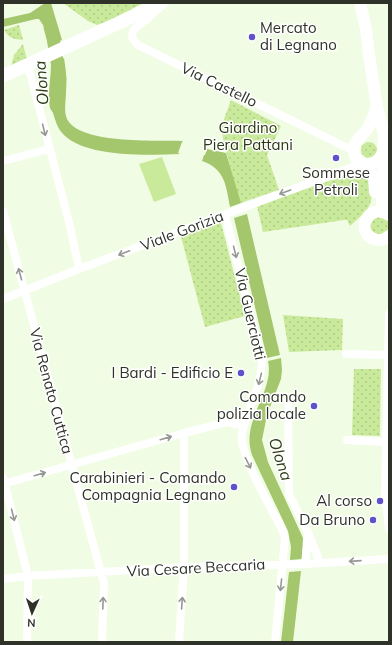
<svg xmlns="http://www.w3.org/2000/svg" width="392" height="645" font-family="Mulish,sans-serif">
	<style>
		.grass { fill: url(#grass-dots) }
		.garden { fill: #caea9b }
		.water { fill: #a4c66c }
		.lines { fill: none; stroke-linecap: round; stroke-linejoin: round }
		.river { stroke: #a4c66c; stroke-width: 13 }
		.street { stroke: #fff; stroke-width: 8 }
		.secondary { stroke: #fff; stroke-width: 12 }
		.primary { stroke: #fff; stroke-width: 13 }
		.oneway { stroke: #969894 }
		.poi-dot { fill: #5e51ca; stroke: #fff; stroke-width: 1.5 }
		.labels { text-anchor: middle; stroke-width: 3; stroke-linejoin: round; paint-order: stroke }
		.poi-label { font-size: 15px; fill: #2e3229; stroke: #fff; text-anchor: end }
		.street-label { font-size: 15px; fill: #2e3229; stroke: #fff }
		.park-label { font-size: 15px; fill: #2b3813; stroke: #fff }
		.water-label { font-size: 16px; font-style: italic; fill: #2d3b16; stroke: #fff }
	</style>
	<defs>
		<pattern id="grass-dots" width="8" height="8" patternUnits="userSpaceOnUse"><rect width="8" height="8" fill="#caea9b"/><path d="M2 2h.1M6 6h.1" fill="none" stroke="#aec986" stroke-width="1.8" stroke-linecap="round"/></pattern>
	</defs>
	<rect width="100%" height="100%" fill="#f1fce4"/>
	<path class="grass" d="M63,3H143L109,21L97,25L88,21Z
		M19,25L23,40C13,39 9,38 4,30Z
		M23,44L27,60L11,67L14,55Z
		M231,100L281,126L267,155L279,190L240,203L224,144L221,127Z
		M361 150a8 8 0 1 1 16 0a8 8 0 1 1-16 0Z
		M355,172H365C369,177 370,180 371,186C374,208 365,212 350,226L347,220H344L263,232L257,206Z
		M376,216L389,219V233L386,236L372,234L369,224Z
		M221,223L245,316L205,327L180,233Z
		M283,315L343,319L342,350L289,352Z
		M354,369H381L380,436L352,435Z"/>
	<path class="garden" d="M162,157L176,194L154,202L139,164Z"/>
	<path class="water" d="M45,3H51L62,40L50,45L47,31L39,19H36L3,27V19L30,13Z
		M64,58C66,70 67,81 66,92C66,100 64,109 66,116C73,145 159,140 183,141L182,142L178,153L180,154C148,155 88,158 64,135C57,128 56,122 53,113C52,111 51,110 50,108C47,94 51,79 51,65Z
		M207,149L226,153L241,203L230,207C226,185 225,169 202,161L204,155H205Z
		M247,214L280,355L267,358L234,218Z
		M281,358L282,370L281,379L267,415L262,440L268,462L303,538L302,559L290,560L291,547L288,531L252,455C240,420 275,392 268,361Z
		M301,571L293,642H281L289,572Z"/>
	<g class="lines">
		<path class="river" d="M50,27L53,38L60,79"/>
		<path class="street" d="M158,9C154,12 150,17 146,20C136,27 125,33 138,45L354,151
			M28,65L70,226L79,269
			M3,161L49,149
			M3,211L101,573L104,583L102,642
			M225,215L262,360C262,386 247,409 242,434C238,452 272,510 282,529L285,538L275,642
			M3,299L79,269L344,170L351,168L359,161
			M389,314L385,493L389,529
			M346,354L388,355
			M288,405L289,494L308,532L320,563
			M347,440L386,442
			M3,477L28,576L27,642
			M3,484L184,433L227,422L244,426
			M305,564L308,535
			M3,579L28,576L187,567L305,564L389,559
			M179,642L184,567V433"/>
		<path class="secondary" d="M360,3L366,29L369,55L377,107L384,134L382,202L385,212
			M377,107C374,114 372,121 368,128C364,135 354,140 354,148C352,167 377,170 383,152
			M366,164L374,178L375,192
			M389,215C369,201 354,232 374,239C380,241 384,240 389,236"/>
		<path class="primary" d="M3,76L162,3"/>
	</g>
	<defs><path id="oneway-shaft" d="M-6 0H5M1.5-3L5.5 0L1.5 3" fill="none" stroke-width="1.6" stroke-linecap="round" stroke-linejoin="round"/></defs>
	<g class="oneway">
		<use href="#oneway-shaft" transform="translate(44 130) rotate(76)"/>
		<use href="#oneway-shaft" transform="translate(285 192) rotate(160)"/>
		<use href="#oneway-shaft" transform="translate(235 252) rotate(76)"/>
		<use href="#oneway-shaft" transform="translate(124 253) rotate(159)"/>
		<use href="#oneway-shaft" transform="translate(20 274) rotate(-105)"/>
		<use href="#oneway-shaft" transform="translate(260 379) rotate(104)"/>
		<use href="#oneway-shaft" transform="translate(166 438) rotate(-16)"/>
		<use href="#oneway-shaft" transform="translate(248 463) rotate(63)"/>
		<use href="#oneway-shaft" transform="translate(40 474) rotate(-16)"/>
		<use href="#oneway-shaft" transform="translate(13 515) rotate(76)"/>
		<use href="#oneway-shaft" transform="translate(355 561) rotate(176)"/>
		<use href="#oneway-shaft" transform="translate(281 585) rotate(96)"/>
		<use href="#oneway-shaft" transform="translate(103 603) rotate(-88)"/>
		<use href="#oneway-shaft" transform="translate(182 603) rotate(-86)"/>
	</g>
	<g class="poi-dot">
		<circle cx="252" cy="37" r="4"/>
		<circle cx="336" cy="158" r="4"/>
		<circle cx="241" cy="373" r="4"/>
		<circle cx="314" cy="406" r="4"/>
		<circle cx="234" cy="487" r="4"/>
		<circle cx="380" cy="501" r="4"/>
		<circle cx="373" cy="520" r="4"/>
	</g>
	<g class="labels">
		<g class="poi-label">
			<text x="260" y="33" text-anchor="start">Mercato<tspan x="260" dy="17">di Legnano</tspan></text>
			<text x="336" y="178" text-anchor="middle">Sommese<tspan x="336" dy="17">Petroli</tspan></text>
			<text x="233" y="378">I Bardi - Edificio E</text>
			<text x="306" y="402">Comando<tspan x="306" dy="17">polizia locale</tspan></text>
			<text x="226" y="483">Carabinieri - Comando<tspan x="226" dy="17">Compagnia Legnano</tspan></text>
			<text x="372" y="506">Al corso</text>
			<text x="365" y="525">Da Bruno</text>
		</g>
		<g class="street-label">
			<text transform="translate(219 85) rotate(26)" y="5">Via Castello</text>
			<text transform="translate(182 231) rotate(-21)" y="5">Viale Gorizia</text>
			<text transform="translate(250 314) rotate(77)" y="5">Via Guerciotti</text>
			<text transform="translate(51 391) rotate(75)" y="5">Via Renato Cuttica</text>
			<text transform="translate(196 568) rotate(-3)" y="5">Via Cesare Beccaria</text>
		</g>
		<g class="park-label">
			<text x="248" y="133">Giardino<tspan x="248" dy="17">Piera Pattani</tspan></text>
		</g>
		<g class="water-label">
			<text transform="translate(41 83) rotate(-94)" y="6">Olona</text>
			<text transform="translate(281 459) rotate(72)" y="6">Olona</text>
		</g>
	</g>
	<rect width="392" height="645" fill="none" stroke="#2e3229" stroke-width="8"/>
	<g transform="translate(32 613) rotate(183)" stroke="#ffffff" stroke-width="3" paint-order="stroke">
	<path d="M0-3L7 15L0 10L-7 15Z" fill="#2e3229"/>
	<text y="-6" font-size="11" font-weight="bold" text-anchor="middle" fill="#2e3229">N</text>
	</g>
</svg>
